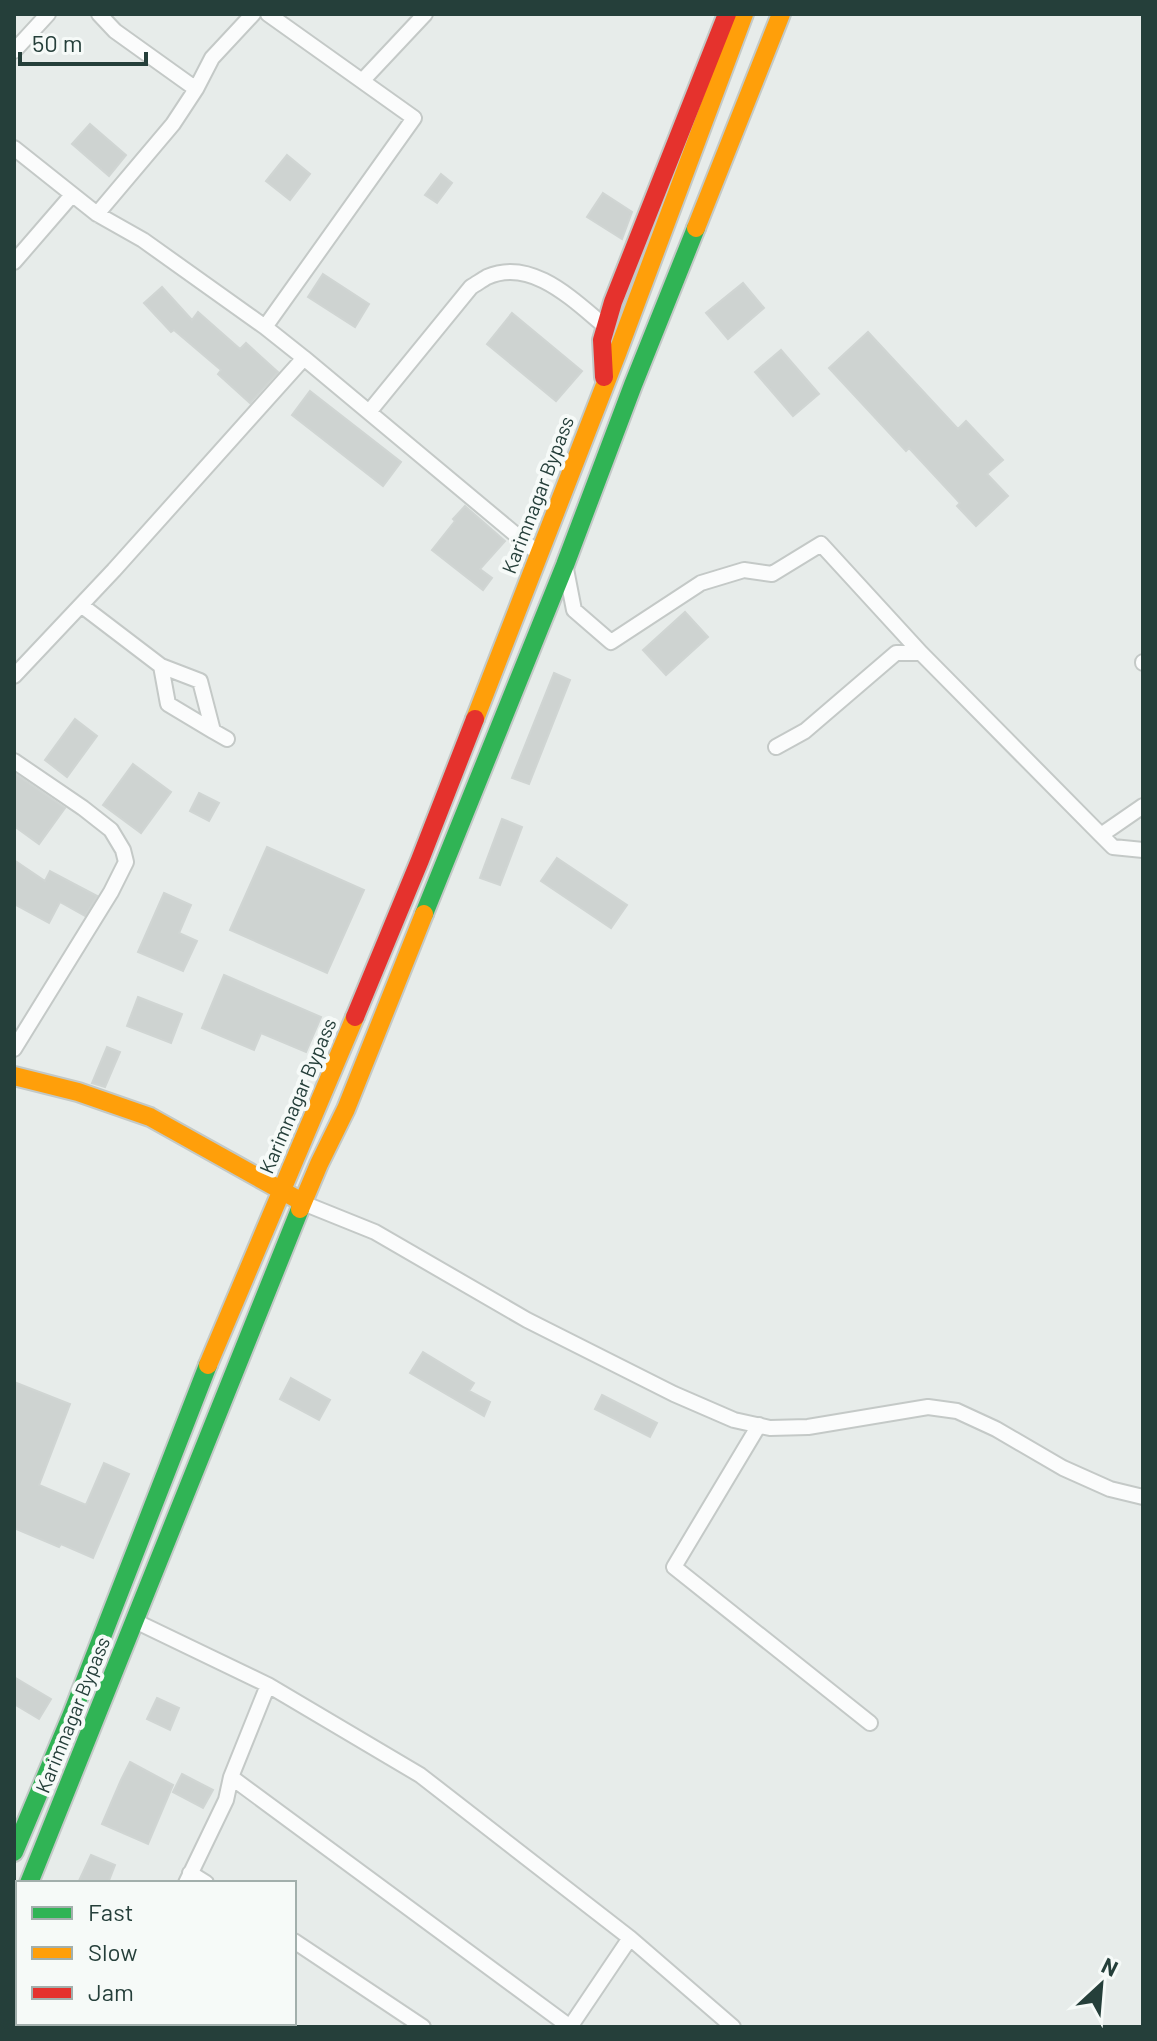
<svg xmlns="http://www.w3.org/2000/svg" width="1157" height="2041" font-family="Barlow,sans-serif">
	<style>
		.building { fill: #ced3d1; stroke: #d0d5d3; stroke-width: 2 }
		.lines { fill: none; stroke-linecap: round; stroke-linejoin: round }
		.street-casing { stroke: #c4c9c7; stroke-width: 18 }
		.fast-casing { stroke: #c3c9c7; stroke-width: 22 }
		.slow-casing { stroke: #c3c9c7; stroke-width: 22 }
		.jam-casing { stroke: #c3c9c7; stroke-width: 22 }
		.street { stroke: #fbfcfc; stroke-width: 14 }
		.fast { stroke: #30b455; stroke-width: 18 }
		.slow { stroke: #ff9f0a; stroke-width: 18 }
		.jam { stroke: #e5322d; stroke-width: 18 }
		.labels { text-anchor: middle; stroke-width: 8; stroke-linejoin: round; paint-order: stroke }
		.street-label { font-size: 20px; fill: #253f3a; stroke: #f6faf8 }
	</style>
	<rect width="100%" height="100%" fill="#e7ecea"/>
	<path class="building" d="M90,124L126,155L109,176L72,144Z
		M287,155L310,174L290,200L266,181Z
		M441,174L452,183L437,203L425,195Z
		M603,193L632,212L622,239L587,217Z
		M323,274L369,304L355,327L308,297Z
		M743,283L764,308L728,339L706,313Z
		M162,287L192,320L198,312L240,349L246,343L278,372L250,403L218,374L221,370L174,330L171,332L144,303Z
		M512,313L582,371L556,401L487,344Z
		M868,332L958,429L966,421L1003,460L987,474L1008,496L976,526L957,506L960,503L909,448L906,451L829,368Z
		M781,350L819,394L793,416L755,372Z
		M310,391L401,462L383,486L292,415Z
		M465,506L505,541L480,569L492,578L483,590L432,550L455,521L453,519Z
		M685,612L708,637L666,675L643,650Z
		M554,673L570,680L529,784L512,778Z
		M75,719L97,736L67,777L45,760Z
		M133,764L171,792L141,833L103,805Z
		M14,773L65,808L39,844L14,826Z
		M199,793L219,803L209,821L190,811Z
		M502,819L522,827L500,885L480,878Z
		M267,847L364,890L327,973L230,930Z
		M557,858L627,905L611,928L541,881Z
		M14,860L45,881L50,871L97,896L85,916L60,902L49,923L14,904Z
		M164,893L191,905L179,933L197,941L183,971L138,952Z
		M224,975L321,1017L306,1052L261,1033L254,1050L202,1028Z
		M138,997L182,1014L171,1043L127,1026Z
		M107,1047L120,1052L105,1087L92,1083Z
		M423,1352L474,1383L469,1391L490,1402L484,1416L410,1373Z
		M291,1378L330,1400L319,1420L280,1399Z
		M14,1382L70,1404L39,1485L86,1505L104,1463L129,1474L93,1558L61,1544L59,1547L14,1528Z
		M602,1395L657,1423L650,1437L595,1409Z
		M14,1677L51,1699L39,1719L14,1704Z
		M157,1698L179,1708L170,1730L147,1719Z
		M130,1762L173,1785L148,1844L102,1824L121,1780Z
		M182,1774L213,1790L203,1808L173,1792Z
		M91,1855L115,1865L108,1883H78Z"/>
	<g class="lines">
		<defs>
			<path id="street" d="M99,14L115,31L196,89
				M268,14L414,118L265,327L304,358L539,554
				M14,51L48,14
				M363,80L425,14
				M14,148L97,214L143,240L265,327
				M97,214L173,124L196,89L212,58L253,14
				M14,262L72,195
				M369,412L471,287C476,284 482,280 487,277C532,257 574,301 606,327
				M566,569L574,610L611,642L701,583L744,570L772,574L821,544L921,653L1101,835L1143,806
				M81,605L161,666
				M1143,662V663
				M14,676L114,570L304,358
				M213,731L168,704L161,666L200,681L213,731L227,739
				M776,747L805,731L896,653H921
				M14,761L83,808L111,830L123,850L126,862L111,892L14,1049
				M1101,835L1113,847L1143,850
				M303,1203L375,1232L527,1320L674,1394L734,1420L770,1428L808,1427L928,1407L957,1411L996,1429L1063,1468L1110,1489L1143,1497
				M759,1425L674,1567L870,1723
				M135,1621L268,1685L231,1777L226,1800L186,1883
				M268,1685L420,1775L630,1938L733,2027
				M231,1777L570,2027
				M190,1873L206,1883
				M294,1941L423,2027
				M14,2011L18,2014
				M29,2023L34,2027
				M248,2023L254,2027
				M125,2027L127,2023
				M570,2027L630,1938"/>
			<path id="fast" d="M424,914L565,565L633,385L696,228
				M14,1852L72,1714L208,1365
				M29,1883L300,1209
				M14,1919L18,1909"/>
			<path id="slow" d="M696,228L781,14
				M475,719L617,354L744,14
				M14,1076L78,1092L150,1117L295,1198
				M300,1209L319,1164L346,1109L424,914
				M208,1365L355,1017"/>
			<path id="jam" d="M604,377L602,340L613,302L727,14
				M355,1017L420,860L475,719"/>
		</defs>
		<use href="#street" class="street-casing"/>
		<use href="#fast" class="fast-casing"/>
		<use href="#slow" class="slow-casing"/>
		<use href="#jam" class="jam-casing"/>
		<use href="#street" class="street"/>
		<use href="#fast" class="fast"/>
		<use href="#slow" class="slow"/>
		<use href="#jam" class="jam"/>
	</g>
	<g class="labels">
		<g class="street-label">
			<text transform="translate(538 495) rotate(-69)" y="7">Karimnagar Bypass</text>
			<text transform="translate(298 1096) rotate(-67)" y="7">Karimnagar Bypass</text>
			<text transform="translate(73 1715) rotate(-68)" y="7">Karimnagar Bypass</text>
		</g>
	</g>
	<rect width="1157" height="2041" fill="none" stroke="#253f3a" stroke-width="32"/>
	<rect x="16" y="1881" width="280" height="144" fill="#f6faf8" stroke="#a2afac" stroke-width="2"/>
	<rect x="32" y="1907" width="40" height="12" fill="#30b455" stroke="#a2afac" stroke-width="2"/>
	<text x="88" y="1921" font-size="24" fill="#253f3a">Fast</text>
	<rect x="32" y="1947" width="40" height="12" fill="#ff9f0a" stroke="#a2afac" stroke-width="2"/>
	<text x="88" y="1961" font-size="24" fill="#253f3a">Slow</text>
	<rect x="32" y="1987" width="40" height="12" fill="#e5322d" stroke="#a2afac" stroke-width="2"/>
	<text x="88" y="2001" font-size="24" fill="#253f3a">Jam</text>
	<g transform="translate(1101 1985) rotate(26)" stroke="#f6faf8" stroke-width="6" paint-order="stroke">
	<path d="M0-6L14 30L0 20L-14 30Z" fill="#253f3a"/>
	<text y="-12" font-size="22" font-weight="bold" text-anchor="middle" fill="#253f3a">N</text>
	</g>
	<path d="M20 52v12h126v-12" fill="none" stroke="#253f3a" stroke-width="4"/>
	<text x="32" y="52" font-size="24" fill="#253f3a" stroke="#f6faf8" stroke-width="6" paint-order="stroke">50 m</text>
</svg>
